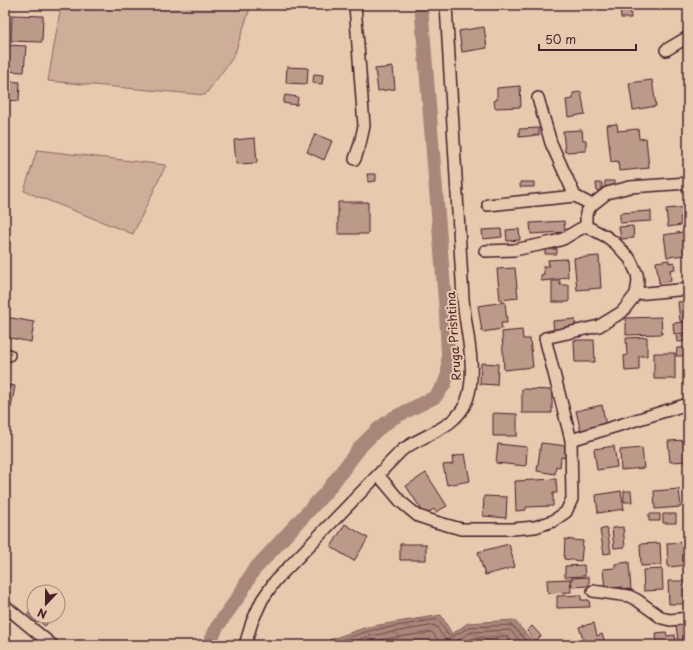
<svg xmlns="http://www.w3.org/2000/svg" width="693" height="650" font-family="'Playpen Sans',sans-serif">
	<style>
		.garden { fill: #cead99; stroke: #8c6662 }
		.water { fill: url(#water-ripples); stroke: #835d5a }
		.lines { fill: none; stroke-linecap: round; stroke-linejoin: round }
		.shore { stroke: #70484b; stroke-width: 1 }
		.canal { stroke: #a9867a; stroke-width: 14 }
		.building { fill: #bc9a8a; stroke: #4a1f2b }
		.street-casing { stroke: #4a1f2b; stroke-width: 14 }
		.street { stroke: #e7c9ae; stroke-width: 11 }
		.labels { text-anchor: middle; stroke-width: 4; stroke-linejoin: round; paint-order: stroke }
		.street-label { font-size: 12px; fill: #4a1f2b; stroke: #e7c9ae }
	</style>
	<defs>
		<pattern id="water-ripples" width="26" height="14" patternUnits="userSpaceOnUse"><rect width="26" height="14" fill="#a9867a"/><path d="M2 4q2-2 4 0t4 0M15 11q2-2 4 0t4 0" fill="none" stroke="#8c6d64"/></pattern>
	</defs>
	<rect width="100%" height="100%" fill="#e7c9ae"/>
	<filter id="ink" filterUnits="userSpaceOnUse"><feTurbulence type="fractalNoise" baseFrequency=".025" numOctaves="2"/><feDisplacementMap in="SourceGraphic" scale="8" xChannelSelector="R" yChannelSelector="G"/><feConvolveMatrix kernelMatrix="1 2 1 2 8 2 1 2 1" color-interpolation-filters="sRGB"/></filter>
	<g filter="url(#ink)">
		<path class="garden" d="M61,5H251L234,56L205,95L48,81Z
			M37,150L166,165L133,234L24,191Z"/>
		<path class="water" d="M441,615L452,634L468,623L514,620L536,645H327L329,640L367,627Z"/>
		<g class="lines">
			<path class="shore" d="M331,645L333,643L368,631L438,619L448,635L452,637L470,627L512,625L530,645
				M342,645L370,636L435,625L445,639L452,642L457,641L471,632L510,630L524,645
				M361,645L371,641L432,632L442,645
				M462,645L473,638L507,636L516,645"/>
			<path class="canal" d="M209,645L217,627L239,596L253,571L327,491L361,446L378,429L393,418L435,397L444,385L448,374V353L446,313L421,5"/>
		</g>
		<path class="building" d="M620,5H630L631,18H621Z
			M12,15L43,16L42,42L11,41Z
			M484,27L487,48L462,52L459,31Z
			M5,45L26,46L24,72L5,71Z
			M688,51V74H686L685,52Z
			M287,67L308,68L307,84L286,83Z
			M393,67L395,89L378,91L375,69Z
			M314,74L323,75L322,84L313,83Z
			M652,80L656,106L633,110L629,83Z
			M5,81L20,82L19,101L5,100Z
			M520,86L521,107L495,108L494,100H497V88Z
			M581,92L585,114L568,117L566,100L573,99V93Z
			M285,95L298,97L297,105L283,103Z
			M617,124L618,131L638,129L639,139L646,138L649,168L619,171L618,161L611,162L607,125Z
			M539,128V135L519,137V129Z
			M582,130L583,140H586V151L565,152L563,131Z
			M315,134L332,141L324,160L307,152Z
			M255,138L257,163L236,164L234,140Z
			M367,174H376V181L368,182Z
			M605,181H614V187H605Z
			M520,182H534V187H520Z
			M596,183H602V190L597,191Z
			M338,202H368V234H338Z
			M688,207V217H680L681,225L668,227L666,209Z
			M651,211V221L620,223V213Z
			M564,221L565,232L531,234L530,223Z
			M633,226L634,238L621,239L619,227Z
			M501,229L502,237L483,239L482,230Z
			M519,229L520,240L507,241L506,230Z
			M683,232L686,255L667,257L664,235Z
			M545,249H557V254H545Z
			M599,256L601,288L577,290L574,258Z
			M567,259L568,277L561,278V279L541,281V275L544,274L543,266H549L548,260Z
			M669,260V263L674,262L675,269L670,270L671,281L659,283L656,262Z
			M515,268L518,298L500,300L497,269Z
			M552,281H560V285H569V302H552Z
			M688,301V320L680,321L678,302Z
			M505,302L507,323H501L502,329L482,332L478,306Z
			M6,317L34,322L31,342L5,337Z
			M661,317L662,334L626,335V318Z
			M575,319L576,330L554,332L553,321Z
			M686,322L687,333L674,334L673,323Z
			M522,330L523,339H530L533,367L504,370L502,332Z
			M688,335V341L677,342L676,336Z
			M647,337V356H639V370L625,371L624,356L627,355L626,338Z
			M574,340H594L595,362H575Z
			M677,348H687V356H676Z
			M654,353H675V379H654Z
			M481,363L498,364L497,385L480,384Z
			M5,384L15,386L11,408L5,407Z
			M522,389L552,390V413H522Z
			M602,405L606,426L581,432L576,411Z
			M493,413L517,414V436H493Z
			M688,440V461L670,462L668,441Z
			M541,443L568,446L566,458L561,457L560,467L556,466L555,474L537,471Z
			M498,444L527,447L526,466L496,463Z
			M614,446L617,467L597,470L594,449Z
			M642,448L644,468L621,470L620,450Z
			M465,454L470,481L447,485L443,465L453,464L452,457Z
			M426,473L447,506L436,512L434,509L425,515L406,486Z
			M556,479L557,493H553V506L526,507V510L516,511L515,481Z
			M679,489L681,507L655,509L654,491Z
			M621,491L624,509L598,513L596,495Z
			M624,491H631L632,502H624Z
			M484,496L507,497L506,518L483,516Z
			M649,514H660V521H649Z
			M663,514H676V523H663Z
			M345,524L368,538L354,561L331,547Z
			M623,527L625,547L614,548L612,528Z
			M607,528L611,553L604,554L600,530Z
			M565,539L583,541L581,561L564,559Z
			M688,542V565L668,567L667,543Z
			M660,543L661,565L641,566L640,544Z
			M400,544H426V560H400Z
			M509,544L515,567L485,575L478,552Z
			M629,562L631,591H623L622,587L605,589L603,569L615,568V564Z
			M584,565L585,576L565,577V566Z
			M662,569L663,590L644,591L643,570Z
			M589,577V586L572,587L571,578Z
			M570,579L571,592L548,593L547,580Z
			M668,581H685L686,604H669Z
			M581,595V600H589L590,607L557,608V596Z
			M34,607V616H53L45,626L39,621L37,622L28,614Z
			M594,623L597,636L602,634L606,645H585L579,627Z
			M688,623V645H679L676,626Z
			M532,626L541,636L535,641L527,631Z
			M666,632L667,636L675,635L676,645H657L656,633Z"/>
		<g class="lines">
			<defs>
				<path id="street" d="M666,50L688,37
					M538,98L551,143L575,196
					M355,159L360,144L364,126L355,5
					M488,205L575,196L592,205
					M586,226V213L592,205L607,193L630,187L688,183
					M636,294L688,289
					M5,354L9,355
					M571,440L688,404
					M379,476L401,502L418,516L436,522L461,529H513L535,527L553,521L566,512L572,499L571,440L545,338L599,326L622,312L636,294L638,281L637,274L630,259L616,244L607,237L586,226L578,230L563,239L553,242L514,250L485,251
					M593,591L629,596L637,600L662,618L670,620L688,618
					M5,606L52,645
					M245,645L252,622L262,600L275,581L402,450C424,434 457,428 467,400C478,369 465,329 463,298C457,200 452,103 446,5"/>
			</defs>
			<use href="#street" class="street-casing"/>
			<use href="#street" class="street"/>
		</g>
	</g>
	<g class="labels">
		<g class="street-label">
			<text transform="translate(454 336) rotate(-94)" y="4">Rruga Prishtina</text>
		</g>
	</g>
	<rect width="693" height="650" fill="none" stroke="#e7c9ae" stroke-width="20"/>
	<rect x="10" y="10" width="673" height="630" fill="none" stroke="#4a1f2b" stroke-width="1.5" filter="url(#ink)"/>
	<g transform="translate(46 604) rotate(202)"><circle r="19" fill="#e7c9ae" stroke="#a8857a"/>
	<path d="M0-3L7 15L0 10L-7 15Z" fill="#4a1f2b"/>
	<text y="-6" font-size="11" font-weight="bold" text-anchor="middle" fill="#4a1f2b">N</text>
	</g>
	<path d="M539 44v6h97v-6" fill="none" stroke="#4a1f2b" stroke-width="2"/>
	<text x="545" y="44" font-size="12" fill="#4a1f2b" stroke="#e7c9ae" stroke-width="3" paint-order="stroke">50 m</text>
</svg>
